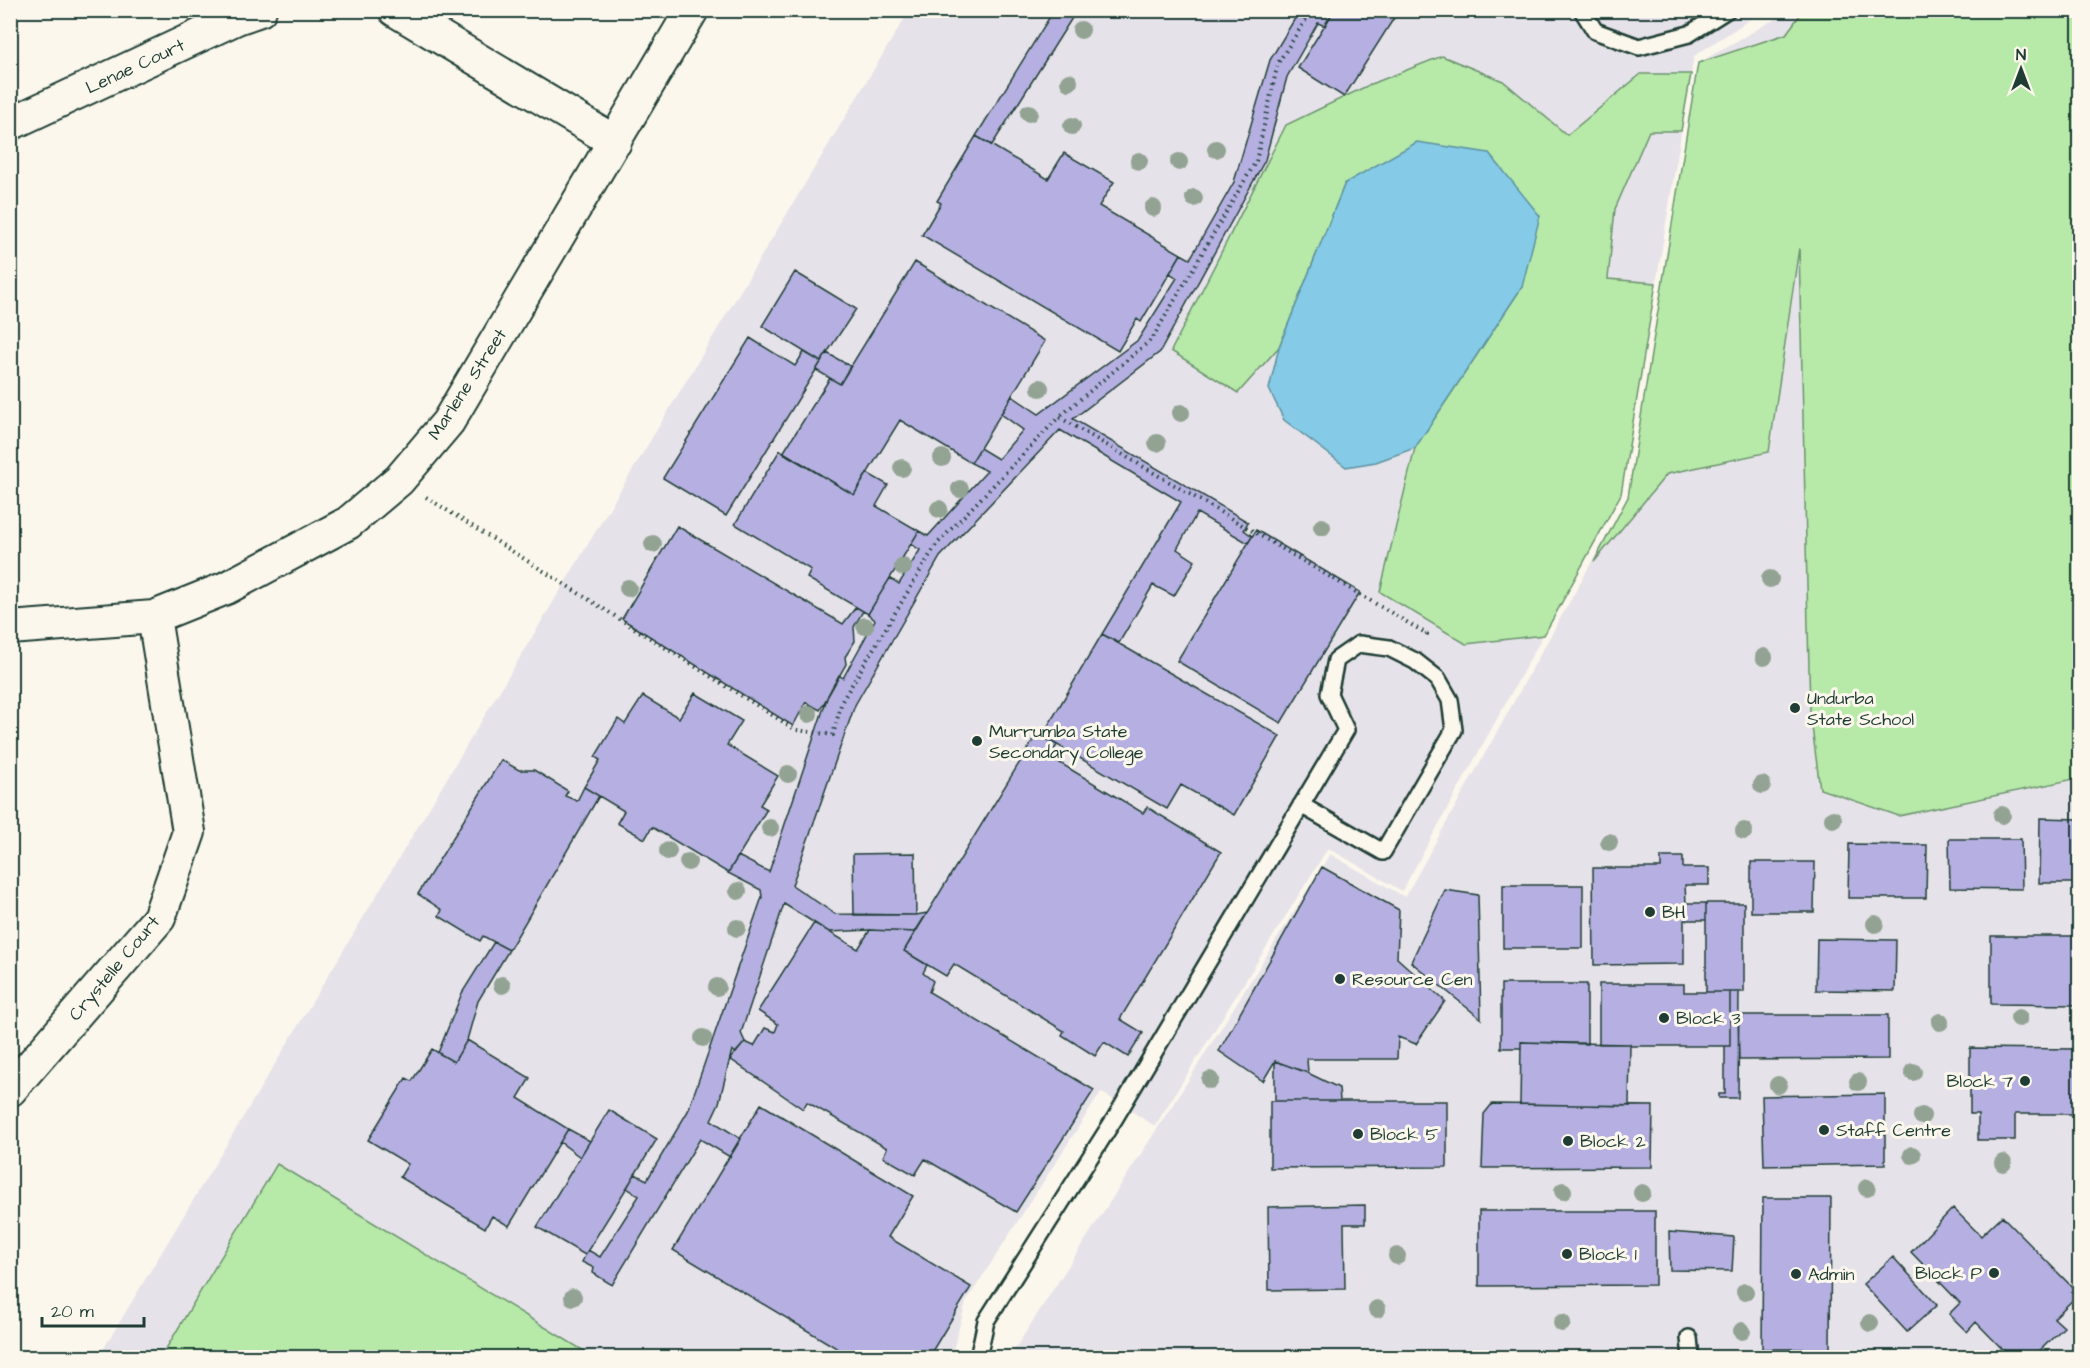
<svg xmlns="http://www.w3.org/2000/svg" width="2090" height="1368" font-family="'Architects Daughter',sans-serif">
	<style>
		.built { fill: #e6e2e9 }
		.green { fill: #b7e9a9; stroke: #6b936e; stroke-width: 1.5 }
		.water { fill: #85cae6; stroke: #5c929f; stroke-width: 1.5 }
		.building { fill: #b5b0e1; stroke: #1f3d34; stroke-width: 1.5 }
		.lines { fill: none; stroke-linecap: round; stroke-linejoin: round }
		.lane-casing { stroke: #1f3d34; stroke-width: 20 }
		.street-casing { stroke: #1f3d34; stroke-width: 36 }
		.path { stroke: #1f3d34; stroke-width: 4; stroke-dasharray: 1.5 4.5; stroke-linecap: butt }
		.lane { stroke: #fbf7ec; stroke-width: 15 }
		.street { stroke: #fbf7ec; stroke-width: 32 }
		.tree { fill: #92a393 }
		.poi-dot { fill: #1f3d34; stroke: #fbf7ec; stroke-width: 2 }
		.labels { text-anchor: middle; stroke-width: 6; stroke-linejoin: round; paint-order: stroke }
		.street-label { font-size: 18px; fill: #1f3d34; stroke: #fbf7ec }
		.poi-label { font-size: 18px; fill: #1f3d34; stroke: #fbf7ec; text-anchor: start }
	</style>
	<rect width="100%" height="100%" fill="#fbf7ec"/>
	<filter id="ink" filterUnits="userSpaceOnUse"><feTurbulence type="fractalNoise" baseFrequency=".0167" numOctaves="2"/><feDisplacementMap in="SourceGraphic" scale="12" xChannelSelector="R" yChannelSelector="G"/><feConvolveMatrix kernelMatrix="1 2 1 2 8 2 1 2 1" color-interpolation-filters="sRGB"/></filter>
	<g filter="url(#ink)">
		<path class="built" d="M909,11H1763L1694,56L1621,494L1402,891L1328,848L1155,1126L1101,1092L966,1302L951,1357L98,1358Z
			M1789,11H2079V1357L1009,1358L1186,1084L1330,854L1405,897L1628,497L1698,63Z"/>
		<path class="green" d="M1803,11H2079V778L1899,816L1820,789L1810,711L1799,248L1769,452L1667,474L1594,562L1628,497L1698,63L1786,34Z
			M1442,56L1503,81L1567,135L1641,74H1691L1681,131H1649L1615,209L1608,279L1656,283L1621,494L1544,635L1466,644L1380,592L1415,448L1522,287L1345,183L1279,347L1238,393L1171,351L1286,125L1369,85Z
			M277,1164L594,1357H161Z"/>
		<path class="water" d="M1417,142L1489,153L1540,216L1522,287L1415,448L1376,462L1346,467L1284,420L1269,389L1279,347L1345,183Z"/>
		<path class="building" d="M1054,10H1077L992,145L976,136Z
			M1300,10H1334L1325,26L1318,23L1287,77L1265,160L1160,352L1073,419L1248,522L1244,530L1252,536L1248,543L1197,513L1177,549L1195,561L1174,596L1153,585L1119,643L1102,634L1181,502L1060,430L940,557L855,705L792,885L835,914L916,915L927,913L915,932L870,930L829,932L784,904L741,1033L745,1042L736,1053L732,1050L719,1103L711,1120L741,1139L730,1157L700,1139L612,1285L593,1273L594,1268L582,1262L588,1250L600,1257L639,1196L627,1188L635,1174L647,1180L688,1111L762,897L761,890L728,873L738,856L769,872L828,695L839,675L843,678L875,620L868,614L890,578L899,584L920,550L911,544L919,531L928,536L987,471L971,463L980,448L998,459L1023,430L1001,414L1012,396L1039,414L1138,340L1177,278L1170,273L1181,254L1190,259L1234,182L1270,60Z
			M1334,10H1399L1344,97L1298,68Z
			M976,136L1048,179L1064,153L1114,182L1099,206L1181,254L1141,322L1137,319L1118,351L922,235L941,203L937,201Z
			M915,262L1045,341L971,463L900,420L854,495L783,453L830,378L840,384Z
			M795,272L856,309L821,362L762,326Z
			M750,338L795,366L804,352L821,362L726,516L663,478Z
			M827,353L850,366L840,384L816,370Z
			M780,450L854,495L867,473L888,485L876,506L919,531L868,614L807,578L811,570L735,524Z
			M677,526L843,624L856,607L863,611L854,627L855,641L845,657L846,664L820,710L806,702L793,726L622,619Z
			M1256,530L1360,592L1281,723L1177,661Z
			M1102,634L1280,736L1234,815L1181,785L1167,809L1042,736Z
			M695,693L742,721L727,745L778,776L760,805L767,809L728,873L652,827L645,839L617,823L624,811L584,787L600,760L595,757L618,719L625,724L643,696L679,718Z
			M1037,734L1057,745L1050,757L1143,813L1147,807L1221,852L1120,1019L1143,1033L1128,1057L1104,1042L1095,1056L1062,1035L1064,1031L954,964L946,976L904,951Z
			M501,760L519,770H534L568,791L565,796L577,801L584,787L599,796L509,950L483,936L480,941L439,916L442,910L418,894Z
			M2040,818L2080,819V883H2039Z
			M1949,839H2021L2022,889L1950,888Z
			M1849,844L1927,845L1926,898H1848Z
			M915,853L916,915H854L853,854Z
			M1661,857H1683V868H1709V885H1685L1686,903H1706V920H1684V964L1594,965L1593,868H1661Z
			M1751,862H1815L1814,912H1751Z
			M1322,867L1399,910L1397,958L1445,1001L1416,1044L1398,1037L1397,1059H1307L1308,1073L1275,1061L1263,1081L1219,1051Z
			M1503,885H1583V948H1503Z
			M1445,890L1478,895L1481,1019L1411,962Z
			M1706,903H1744V992H1706Z
			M814,923L858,949L870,930L915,932L904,951L927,965L923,973L933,981L929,992L1094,1090L1016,1212L925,1159L915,1175L883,1157L887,1148L807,1102L803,1109L730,1059L745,1042L754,1046L765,1028L775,1032L778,1024L758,1011Z
			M1991,936H2080V1005L1991,1004Z
			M1817,939L1896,940L1895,991L1816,990Z
			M494,942L509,950L478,1001L467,1040L454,1062L438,1053L462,993Z
			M1501,984H1587V1044L1521,1042V1048H1501Z
			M1599,984H1684V992H1730V1046H1630V1044H1599Z
			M1730,992H1739L1738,1098H1719V1094H1725V1046H1730Z
			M1738,1015H1888V1059L1739,1060Z
			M467,1040L530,1078L518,1098L568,1129L509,1226L492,1216L485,1228L400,1177L408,1164L368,1140L406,1078L412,1081L432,1049L454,1062Z
			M1521,1042L1630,1044L1629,1106L1520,1104Z
			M1970,1048L2080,1049V1114H2015V1140H1978V1114H1970Z
			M1275,1061L1308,1073L1339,1088L1340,1101H1275Z
			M1885,1094V1164L1764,1166L1762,1096Z
			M1270,1101H1447V1167L1270,1168Z
			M761,1104L913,1196L888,1237L971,1287L928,1358H853L673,1250Z
			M1492,1104L1653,1106L1652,1167L1482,1168L1484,1114Z
			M609,1110L657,1139L585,1255L537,1227Z
			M568,1129L590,1141L580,1157L560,1142Z
			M1763,1198H1831L1830,1349H1762Z
			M1365,1205V1224H1344L1345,1289L1269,1290L1268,1207Z
			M1953,1208L1981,1236L2002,1216L2079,1294L2054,1318L2064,1327L2032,1358H2011L1976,1322L1967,1332L1949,1314L1960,1303L1911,1252Z
			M1479,1211H1655V1285L1479,1286Z
			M1669,1232L1734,1237L1732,1271L1670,1270Z
			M1893,1257L1937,1305L1907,1332L1863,1284Z
			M1639,1354L1642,1358H1452V1357Z"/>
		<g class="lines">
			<defs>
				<path id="lane" d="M1582,10L1595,31L1639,47L1689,34L1727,10
					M1689,1338L1691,1358
					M978,1358L986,1321L1115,1118L1346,730L1329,694L1336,660L1359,644L1389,648L1415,661L1438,679L1450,700L1454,730L1383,852L1301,805"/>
				<path id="street" d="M395,10L615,142
					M10,124L237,18L260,10
					M10,628L154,617L226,588L348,523L399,480L448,422L692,10
					M10,1090L159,918L189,832L154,617"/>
			</defs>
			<use href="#lane" class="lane-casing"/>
			<use href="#street" class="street-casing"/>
			<path class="path" d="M1312,10L1278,63L1256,161L1152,339L1059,417L1427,634L1425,638
				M426,497L796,730L833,735L842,701L936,545L1059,417"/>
			<use href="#lane" class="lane"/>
			<use href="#street" class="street"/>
		</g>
		<g class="tree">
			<circle cx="1081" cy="30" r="9"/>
			<circle cx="1069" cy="82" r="9"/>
			<circle cx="1029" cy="113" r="9"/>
			<circle cx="1072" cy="126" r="9"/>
			<circle cx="1216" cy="149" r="9"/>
			<circle cx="1139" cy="161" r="9"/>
			<circle cx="1179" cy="162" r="9"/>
			<circle cx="1194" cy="198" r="9"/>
			<circle cx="1153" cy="208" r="9"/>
			<circle cx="1040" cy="388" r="9"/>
			<circle cx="1181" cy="413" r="9"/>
			<circle cx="1157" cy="443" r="9"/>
			<circle cx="942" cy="458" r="9"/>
			<circle cx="902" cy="468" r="9"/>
			<circle cx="960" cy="489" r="9"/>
			<circle cx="939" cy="509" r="9"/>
			<circle cx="1322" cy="527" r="9"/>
			<circle cx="653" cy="544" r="9"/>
			<circle cx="903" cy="567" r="9"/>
			<circle cx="1770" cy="579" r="9"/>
			<circle cx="628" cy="588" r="9"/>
			<circle cx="865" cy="626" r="9"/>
			<circle cx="1764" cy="657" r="9"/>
			<circle cx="809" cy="714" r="9"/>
			<circle cx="788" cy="774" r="9"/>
			<circle cx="1762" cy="785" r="9"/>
			<circle cx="2002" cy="815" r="9"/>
			<circle cx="1833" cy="819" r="9"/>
			<circle cx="770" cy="828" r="9"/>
			<circle cx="1744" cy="831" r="9"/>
			<circle cx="1609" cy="842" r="9"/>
			<circle cx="668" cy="851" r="9"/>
			<circle cx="688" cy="862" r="9"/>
			<circle cx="738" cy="891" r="9"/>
			<circle cx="1875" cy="924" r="9"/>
			<circle cx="737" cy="928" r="9"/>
			<circle cx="502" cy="985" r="9"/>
			<circle cx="717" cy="987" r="9"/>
			<circle cx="2019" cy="1018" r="9"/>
			<circle cx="1940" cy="1022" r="9"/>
			<circle cx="703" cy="1038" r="9"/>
			<circle cx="1913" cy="1072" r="9"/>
			<circle cx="1210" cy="1080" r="9"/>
			<circle cx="1858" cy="1082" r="9"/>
			<circle cx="1778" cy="1085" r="9"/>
			<circle cx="1922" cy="1116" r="9"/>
			<circle cx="1912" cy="1155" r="9"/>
			<circle cx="2003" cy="1163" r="9"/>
			<circle cx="1867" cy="1188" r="9"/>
			<circle cx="1563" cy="1191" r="9"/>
			<circle cx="1642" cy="1193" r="9"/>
			<circle cx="1397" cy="1256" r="9"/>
			<circle cx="1745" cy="1292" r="9"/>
			<circle cx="573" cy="1297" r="9"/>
			<circle cx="1377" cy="1309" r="9"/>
			<circle cx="1562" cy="1323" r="9"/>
			<circle cx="1870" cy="1323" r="9"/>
			<circle cx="1742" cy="1331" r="9"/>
		</g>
	</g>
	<g class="poi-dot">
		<circle cx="1795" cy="708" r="6"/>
		<circle cx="977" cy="741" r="6"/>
		<circle cx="1650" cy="912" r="6"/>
		<circle cx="1340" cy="979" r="6"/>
		<circle cx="1664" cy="1018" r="6"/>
		<circle cx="2025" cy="1081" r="6"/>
		<circle cx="1824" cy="1130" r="6"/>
		<circle cx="1358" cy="1134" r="6"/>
		<circle cx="1568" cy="1141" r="6"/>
		<circle cx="1567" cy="1254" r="6"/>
		<circle cx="1994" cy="1273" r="6"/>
		<circle cx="1796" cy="1274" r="6"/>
	</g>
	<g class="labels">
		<g class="street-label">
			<text transform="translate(135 66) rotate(-25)" y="6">Lenae Court</text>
			<text transform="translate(467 384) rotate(-57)" y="6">Marlene Street</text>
			<text transform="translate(114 968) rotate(-50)" y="6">Crystelle Court</text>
		</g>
		<g class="poi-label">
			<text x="1807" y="704">Undurba<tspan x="1807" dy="21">State School</tspan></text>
			<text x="989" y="737">Murrumba State<tspan x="989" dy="21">Secondary College</tspan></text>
			<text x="1662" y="918">BH</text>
			<text x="1352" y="985">Resource Cen</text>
			<text x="1676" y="1024">Block 3</text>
			<text x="2013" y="1087" text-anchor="end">Block 7</text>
			<text x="1836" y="1136">Staff Centre</text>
			<text x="1370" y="1140">Block 5</text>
			<text x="1580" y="1147">Block 2</text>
			<text x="1579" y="1260">Block 1</text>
			<text x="1982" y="1279" text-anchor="end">Block P</text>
			<text x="1808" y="1280">Admin</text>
		</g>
	</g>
	<rect width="2090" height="1368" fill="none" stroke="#fbf7ec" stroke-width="36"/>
	<rect x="18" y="18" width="2054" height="1332" fill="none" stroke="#1f3d34" stroke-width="2" filter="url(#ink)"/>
	<g transform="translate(2021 69)" stroke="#fbf7ec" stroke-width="4.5" paint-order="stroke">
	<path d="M0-4.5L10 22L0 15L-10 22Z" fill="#1f3d34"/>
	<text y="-9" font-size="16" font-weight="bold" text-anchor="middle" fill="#1f3d34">N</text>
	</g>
	<path d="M42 1317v9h102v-9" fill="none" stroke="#1f3d34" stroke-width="3"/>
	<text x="51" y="1317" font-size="18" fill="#1f3d34" stroke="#fbf7ec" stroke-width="4.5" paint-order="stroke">20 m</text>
</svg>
